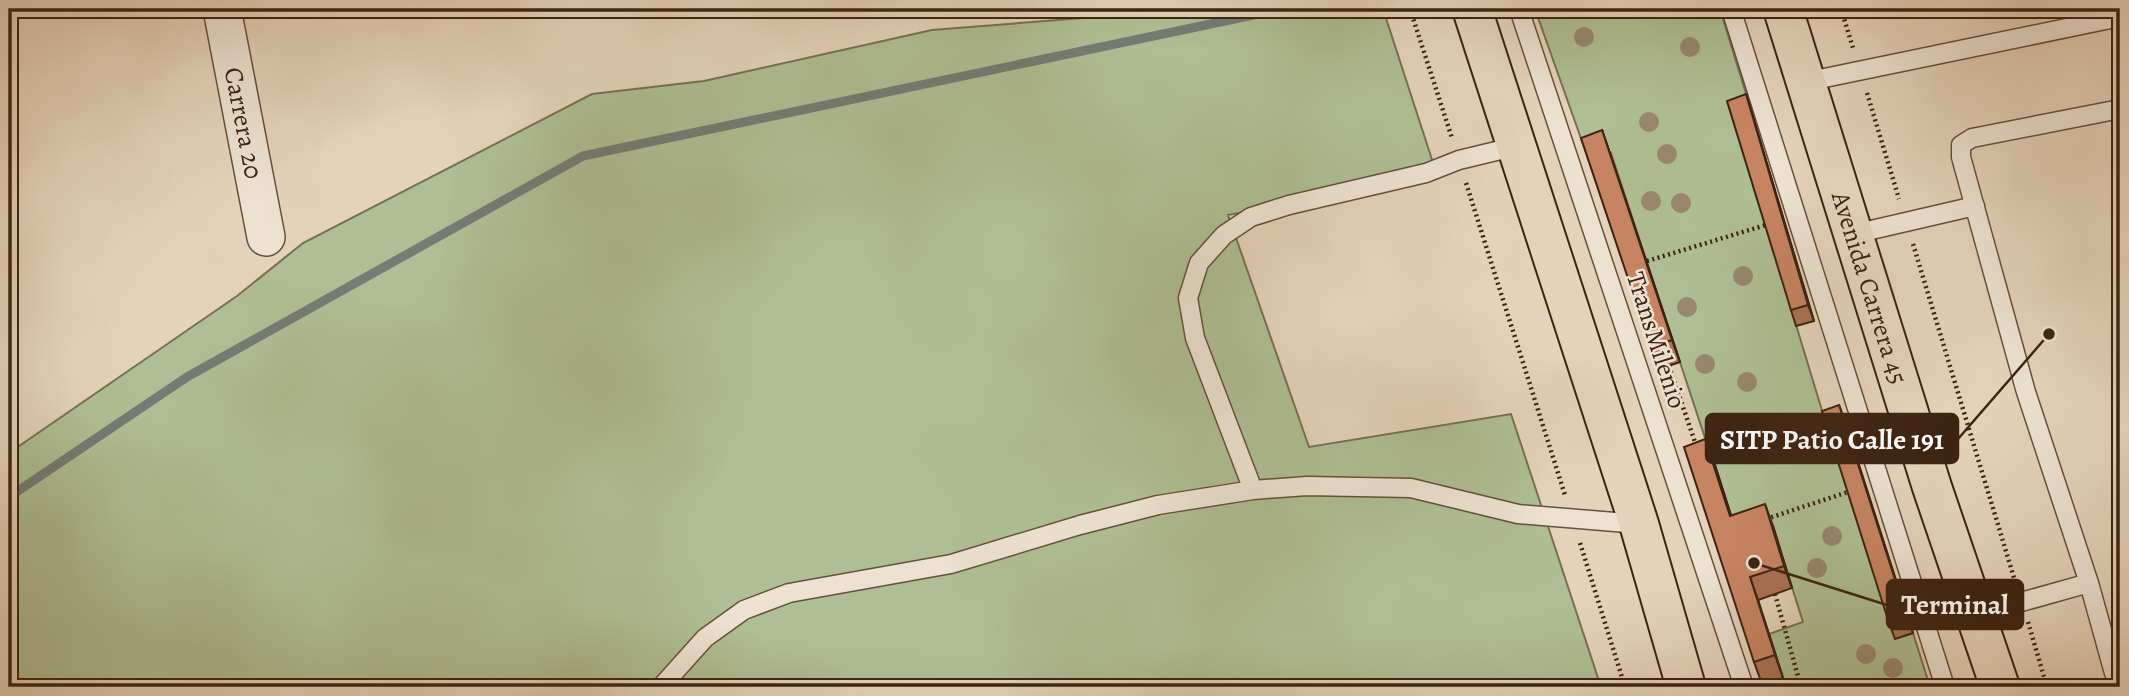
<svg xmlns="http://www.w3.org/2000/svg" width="2129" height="696" font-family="Alegreya,serif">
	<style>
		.green { fill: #afbe94; stroke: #767153; stroke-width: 2 }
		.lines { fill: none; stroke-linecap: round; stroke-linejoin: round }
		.stream { stroke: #737c75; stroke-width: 9 }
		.service-casing { stroke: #67503c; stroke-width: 21 }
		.minor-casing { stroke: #67503c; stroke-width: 40 }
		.trunk-casing { stroke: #3d2412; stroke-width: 42 }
		.path { stroke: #3d2412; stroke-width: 4.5; stroke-dasharray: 2 3.5; stroke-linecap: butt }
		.service { stroke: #ede2d2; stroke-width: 18 }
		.minor { stroke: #ede2d2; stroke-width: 37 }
		.trunk { stroke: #e4d3ba; stroke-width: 38 }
		.tree { fill: #98886f }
		.wall { fill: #ab7255; stroke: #3d2412; stroke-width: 2 }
		.shaded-wall { fill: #8b5c45; stroke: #3d2412; stroke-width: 2 }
		.building { fill: #c78463; stroke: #3d2412; stroke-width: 2 }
		.labels { text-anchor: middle; stroke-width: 5; stroke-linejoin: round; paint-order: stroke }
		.street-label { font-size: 26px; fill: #3d2412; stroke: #ede2d2 }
		.leader { fill: none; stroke: #3d2412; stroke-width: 2.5 }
		.callout-dot { fill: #3d2412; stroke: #ede2d2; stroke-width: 2.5 }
		.callout { fill: #3d2412; stroke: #3d2412; stroke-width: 2.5 }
		.callout-label { font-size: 28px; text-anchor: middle; font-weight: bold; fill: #fff }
	</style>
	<rect width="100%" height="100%" fill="#e4d3ba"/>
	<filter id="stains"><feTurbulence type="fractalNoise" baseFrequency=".00286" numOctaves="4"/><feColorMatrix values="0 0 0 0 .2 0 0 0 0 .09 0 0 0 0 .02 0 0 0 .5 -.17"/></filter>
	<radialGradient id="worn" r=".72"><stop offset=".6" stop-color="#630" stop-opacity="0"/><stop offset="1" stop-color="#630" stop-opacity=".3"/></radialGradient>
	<path class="green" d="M1113,9H1383L1437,175L1228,215L1309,447L1511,414L1601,687H9V453L237,296L303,243L592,94L704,81L932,30L1083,18Z
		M1535,9H1720L1751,110L1733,117L1827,427L1895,638L1913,633L1930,687H1763L1762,684L1783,678L1769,634L1803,622L1773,527L1738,538L1611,153L1589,161Z"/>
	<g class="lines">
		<path class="stream" d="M9,497L187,377L583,156L1263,13"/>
		<defs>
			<path id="service" d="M1519,9L1744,687
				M1731,9L1945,687
				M1805,82L2120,17
				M2120,109L1972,138L1961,145V157L2026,392L2089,583L2114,673L2120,672
				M1517,146L1459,160L1426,173L1289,205L1251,217L1224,235L1199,263L1188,298L1195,338L1253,490L1307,486L1411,488L1518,514L1639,524
				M1854,234L1975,206
				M1975,615L2089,583
				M661,687L705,638L744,610L789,593L951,564L1080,525L1158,505L1253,490"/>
			<g id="minor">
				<path id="s1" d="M222,9L266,237"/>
			</g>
			<g id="trunk">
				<path d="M1472,9L1639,524L1686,687"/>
				<path id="s2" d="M1783,9L1932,487L2000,687"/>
			</g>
		</defs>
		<use href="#service" class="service-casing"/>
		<use href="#minor" class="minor-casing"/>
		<use href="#trunk" class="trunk-casing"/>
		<path class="path" d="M1410,9L1452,138
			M1841,9L1853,48
			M1867,93L1899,199
			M1466,183L1565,495
			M1913,244L2015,581
			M1647,261L1766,225
			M1669,366L1697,448
			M1766,519L1848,492
			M1580,543L1625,687
			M1775,594L1801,687
			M2028,622L2047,687"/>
		<use href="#service" class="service"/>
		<use href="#minor" class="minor"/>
		<use href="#trunk" class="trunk"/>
	</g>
	<g class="tree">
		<circle cx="1584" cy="37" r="10"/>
		<circle cx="1690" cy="47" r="10"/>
		<circle cx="1649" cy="122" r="10"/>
		<circle cx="1667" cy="154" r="10"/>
		<circle cx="1651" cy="201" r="10"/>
		<circle cx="1681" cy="203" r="10"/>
		<circle cx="1743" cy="276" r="10"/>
		<circle cx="1687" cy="307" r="10"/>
		<circle cx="1705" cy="364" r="10"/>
		<circle cx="1747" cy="382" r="10"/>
		<circle cx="1832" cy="536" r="10"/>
		<circle cx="1817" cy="568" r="10"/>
		<circle cx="1866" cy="654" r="10"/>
		<circle cx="1893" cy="668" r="10"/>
	</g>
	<path class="wall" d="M1746,94L1751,110L1814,321L1796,326L1791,310Z
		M1602,130L1680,362L1659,369L1651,347Z
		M1839,405L1913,633L1895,639L1889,623Z
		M1714,462L1731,515L1773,526L1792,588L1758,600L1783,678L1762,684L1754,662Z"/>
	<path class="shaded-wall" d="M1746,94L1751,110L1814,321L1808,305Z
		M1602,130L1610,153L1680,362L1672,340Z
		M1839,405L1845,421L1913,633L1907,617Z
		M1705,439L1714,462L1738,538L1730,516Z
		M1765,504L1773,526L1792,588L1784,566Z
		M1750,577L1758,600L1783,678L1775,655Z"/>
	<path class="building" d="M1746,94L1808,305L1791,310L1727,101Z
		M1602,130L1672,340L1651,347L1581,138Z
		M1839,405L1907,617L1889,623L1822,411Z
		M1705,439L1730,516L1765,504L1784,566L1750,577L1775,655L1754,662L1684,447Z"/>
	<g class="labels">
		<g class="street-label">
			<text dy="9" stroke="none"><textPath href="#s1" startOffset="116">Carrera 20</textPath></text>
			<text dy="9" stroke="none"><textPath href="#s2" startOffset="292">Avenida Carrera 45</textPath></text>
			<text transform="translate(1657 340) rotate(72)" y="9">TransMilenio</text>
		</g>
	</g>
	<path class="leader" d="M2049 334L1958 439M1754 563L1887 605"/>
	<g class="callout-dot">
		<circle cx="2049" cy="334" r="7"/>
		<circle cx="1754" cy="563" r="7"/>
	</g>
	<g class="callout">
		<rect x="1706" y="414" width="252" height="49" rx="7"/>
		<rect x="1887" y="580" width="136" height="49" rx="7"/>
	</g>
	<g class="callout-label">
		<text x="1832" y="449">SITP Patio Calle 191</text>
		<text x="1955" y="614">Terminal</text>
	</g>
	<rect width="2129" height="696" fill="none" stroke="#e4d3ba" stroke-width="35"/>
	<rect x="10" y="10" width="2108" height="675" fill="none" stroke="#3d2412" stroke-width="3.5"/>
	<rect x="18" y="18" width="2094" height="661" fill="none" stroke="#3d2412" stroke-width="2"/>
	<rect width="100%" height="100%" filter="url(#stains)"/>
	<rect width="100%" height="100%" fill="url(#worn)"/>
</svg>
